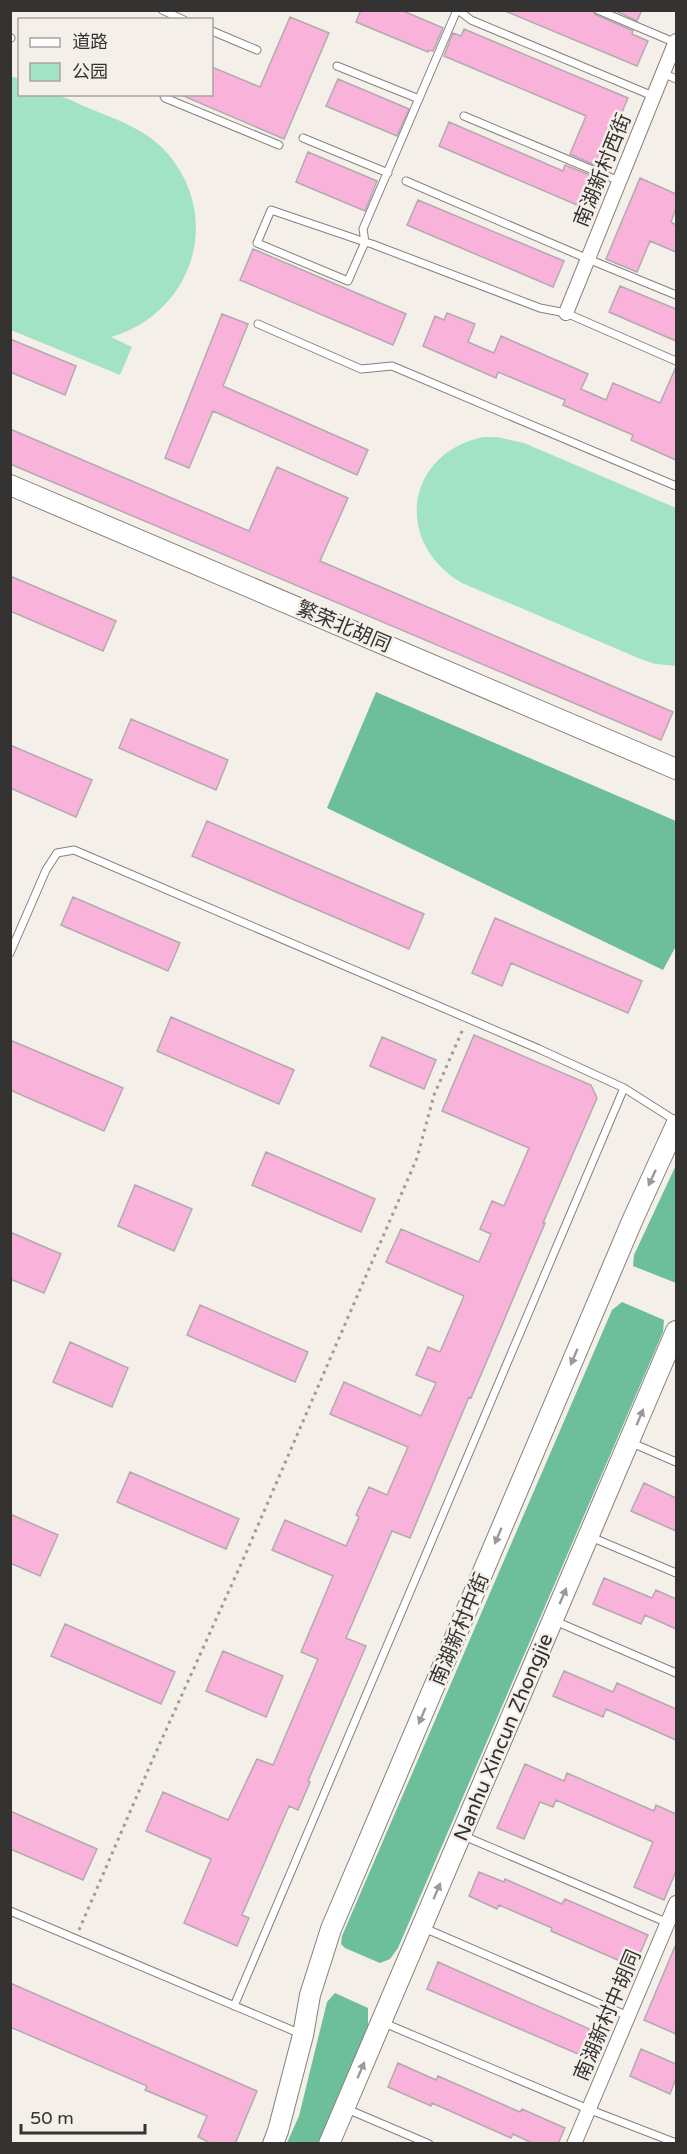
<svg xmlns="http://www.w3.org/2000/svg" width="687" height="2154" font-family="'Varela Round','Noto Sans SC',sans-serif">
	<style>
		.green { fill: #a1e3c4 }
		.forest { fill: #6dbe9b }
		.building { fill: #f9b2da; stroke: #b2abae; stroke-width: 1.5 }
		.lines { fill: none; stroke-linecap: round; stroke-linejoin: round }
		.lane-casing { stroke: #86817c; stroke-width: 9 }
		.street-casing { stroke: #86817c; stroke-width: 16 }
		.secondary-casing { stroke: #86817c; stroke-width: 22 }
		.path { stroke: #a09b98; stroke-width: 3; stroke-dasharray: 3 4.5; stroke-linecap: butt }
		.lane { stroke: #fff; stroke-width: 7 }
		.street { stroke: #fff; stroke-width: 14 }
		.secondary { stroke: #fff; stroke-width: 20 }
		.oneway { fill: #9a9998 }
		.labels { text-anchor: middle; stroke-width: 5; stroke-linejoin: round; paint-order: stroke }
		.street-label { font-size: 20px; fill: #353331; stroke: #f5efea }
	</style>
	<rect width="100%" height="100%" fill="#f5efea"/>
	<path class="green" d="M11,76L19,79L20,94C31,94 45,92 56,95C66,97 76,103 86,107C115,119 147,129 168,154C224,220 191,314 111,337L132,347L120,375L11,330Z
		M483,437H497L524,443L676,508V666L656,664L643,660L462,583C394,544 404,454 483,437Z"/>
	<path class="forest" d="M376,692L676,821V946L663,970L327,808Z
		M676,1165V1283L633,1266L634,1255Z
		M622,1302L664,1320L663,1332L398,1948L390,1959L380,1963L345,1948L341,1944L342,1936L612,1310Z
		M335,1993L368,2008V2028L319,2143H287L299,2116L327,2002Z"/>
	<path class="building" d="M361,10H401L443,28L433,51L429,50L428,52L356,22Z
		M592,10L596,15L633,31L632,34L648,41L637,66L505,11Z
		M614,10H642L637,21Z
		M290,17L329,33L284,139L179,94H212V67L260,87Z
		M464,29L628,98L599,167L570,154L586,116L444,56L453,33L461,36Z
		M338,79L409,109L397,136L326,106Z
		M449,122L563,171L565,165L595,177L592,183L594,184L584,208L439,146Z
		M308,152L377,181L365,211L296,182Z
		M640,178L676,194V208L671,222L676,225V252L650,241L637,272L606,259Z
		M418,200L564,261L553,287L407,225Z
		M253,249L406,314L393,345L240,280Z
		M620,286L676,309V341L609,312Z
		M447,313L475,324L468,342L494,353L501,336L588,374L581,389L606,400L613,383L660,403L676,367V460L631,440L633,435L563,405L565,400L498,372L496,378L423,346L435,316L444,320Z
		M222,314L248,324L223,386L368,450L357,475L213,411L189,468L165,458Z
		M10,339L76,366L65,395L10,372Z
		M10,429L249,531L277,467L348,498L320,561L673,712L661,740L10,464Z
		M10,576L116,621L103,651L10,611Z
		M131,719L228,760L216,790L119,748Z
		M10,745L92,780L76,817L10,788Z
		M207,821L424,914L409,949L192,856Z
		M73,897L180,943L168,971L61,925Z
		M495,918L642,981L628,1013L511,963L502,986L472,973Z
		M171,1017L294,1070L279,1104L157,1051Z
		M474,1035L591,1085L597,1098L543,1223H545L483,1370L471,1398L469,1397L410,1538L392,1531L346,1638L366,1646L308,1781L310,1782L298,1810L289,1806L242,1915L249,1918L237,1946L184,1923L211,1859L146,1831L163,1792L228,1820L257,1759L273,1765L318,1659L301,1652L333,1576L272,1550L285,1520L346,1546L359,1517L356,1515L369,1487L387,1495L408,1447L330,1414L344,1382L421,1416L436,1383L416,1375L428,1347L440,1352L464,1296L386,1262L401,1229L479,1262L491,1234L480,1229L492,1201L504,1206L529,1148L442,1111Z
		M382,1037L436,1060L424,1089L370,1066Z
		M10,1040L123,1088L104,1131L10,1090Z
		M266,1152L375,1199L361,1232L252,1185Z
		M135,1185L192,1209L174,1251L118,1226Z
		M10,1232L61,1254L44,1293L10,1279Z
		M200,1305L308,1352L295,1382L187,1335Z
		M70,1342L128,1368L112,1407L53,1382Z
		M130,1472L239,1519L226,1549L117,1502Z
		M644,1483L676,1498V1531L631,1511Z
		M10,1514L58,1535L40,1576L10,1563Z
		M604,1578L652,1598L656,1590L676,1599V1629L645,1615L641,1624L593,1604Z
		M65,1624L175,1672L161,1704L51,1656Z
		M223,1651L283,1676L266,1717L206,1691Z
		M564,1671L613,1692L617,1683L676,1709V1740L606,1709L603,1717L553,1696Z
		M525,1764L564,1781L567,1773L654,1811L656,1805L676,1814V1871L664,1900L634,1887L653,1842L556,1800L553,1807L540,1802L524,1839L497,1828Z
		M10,1811L97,1849L83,1880L10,1849Z
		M479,1872L504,1882L505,1879L562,1904L565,1899L648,1935L634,1967L551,1931L552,1928L499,1905L497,1909L469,1896Z
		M676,1944V2034L644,2020Z
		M438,1962L603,2035L592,2060L427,1989Z
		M10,1983L257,2091L235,2144H212L198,2137L207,2116L145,2090L147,2086L10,2027Z
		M641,2049L676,2064V2078L670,2094L630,2076Z
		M398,2063L436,2080L438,2076L520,2112L522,2109L565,2128L558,2144H534L513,2134L511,2138L432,2103L431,2106L388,2087Z"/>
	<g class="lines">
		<defs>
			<path id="lane" d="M162,10L184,20
				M457,10L363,229L365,242L348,281L257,243L271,210L365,242L372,244L540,308L566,313L676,361
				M458,10L471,20L653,96
				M598,10L676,43
				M212,31L257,50
				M10,38H11
				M337,66L419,99
				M663,73L676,79
				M163,94L165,98L279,145
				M464,116L619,181
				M303,138L388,173
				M406,181L588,259L676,295
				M258,324L361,369L392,366L676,486
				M10,953L46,870L57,853L74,850L539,1049L624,1088L676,1121
				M632,1443L676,1462
				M591,1537L676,1573
				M555,1621L676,1673
				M464,1836L668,1923
				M10,1911L301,2034
				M424,1928L628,2016
				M234,2006L624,1088
				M384,2023L588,2109L676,2143
				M347,2109L429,2144"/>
			<path id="street" d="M566,313L676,41
				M574,2144L676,1903"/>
			<path id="secondary" d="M10,485L676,769
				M273,2144L278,2131L303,2035L310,1995L331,1929L633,1219L676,1125
				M329,2144L676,1331"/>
		</defs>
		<use href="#lane" class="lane-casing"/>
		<use href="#street" class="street-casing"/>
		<use href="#secondary" class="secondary-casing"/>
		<path class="path" d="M79,1930L152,1761L246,1553L417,1158L434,1095L463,1029"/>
		<use href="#lane" class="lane"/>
		<use href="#street" class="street"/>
		<use href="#secondary" class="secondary"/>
	</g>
	<defs><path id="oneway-solid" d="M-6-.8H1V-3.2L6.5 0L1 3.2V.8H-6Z" transform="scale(1.5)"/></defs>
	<g class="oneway">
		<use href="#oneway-solid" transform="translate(652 1178) rotate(115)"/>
		<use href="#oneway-solid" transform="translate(574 1357) rotate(113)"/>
		<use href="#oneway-solid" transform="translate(640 1417) rotate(-67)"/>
		<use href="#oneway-solid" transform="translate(498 1536) rotate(113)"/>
		<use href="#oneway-solid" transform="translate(563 1596) rotate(-67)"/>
		<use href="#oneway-solid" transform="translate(422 1716) rotate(113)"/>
		<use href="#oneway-solid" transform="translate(437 1891) rotate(-67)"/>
		<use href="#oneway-solid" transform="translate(361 2070) rotate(-67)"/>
	</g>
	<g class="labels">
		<g class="street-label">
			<text transform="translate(602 170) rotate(-68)" y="7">南湖新村西街</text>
			<text transform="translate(344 626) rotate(23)" y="7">繁荣北胡同</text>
			<text transform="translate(459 1629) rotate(-67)" y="7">南湖新村中街</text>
			<text transform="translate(503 1737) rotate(-67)" y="7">Nanhu Xincun Zhongjie</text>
			<text transform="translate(607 2015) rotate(-67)" y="7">南湖新村中胡同</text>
		</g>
	</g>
	<rect width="687" height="2154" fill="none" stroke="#353331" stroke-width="24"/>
	<rect x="18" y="18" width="195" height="78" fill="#f5efea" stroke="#a8a4a0" stroke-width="1.5"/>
	<rect x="30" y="38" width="30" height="9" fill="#ffffff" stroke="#a8a4a0" stroke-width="1.5"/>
	<text x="72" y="48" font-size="18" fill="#353331">道路</text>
	<rect x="30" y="63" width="30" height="18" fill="#a1e3c4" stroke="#a8a4a0" stroke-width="1.5"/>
	<text x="72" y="78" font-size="18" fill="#353331">公园</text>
	<path d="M21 2124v9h124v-9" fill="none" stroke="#353331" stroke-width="3"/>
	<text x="30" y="2124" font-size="18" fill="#353331" stroke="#f5efea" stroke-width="4.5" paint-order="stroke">50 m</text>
</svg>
